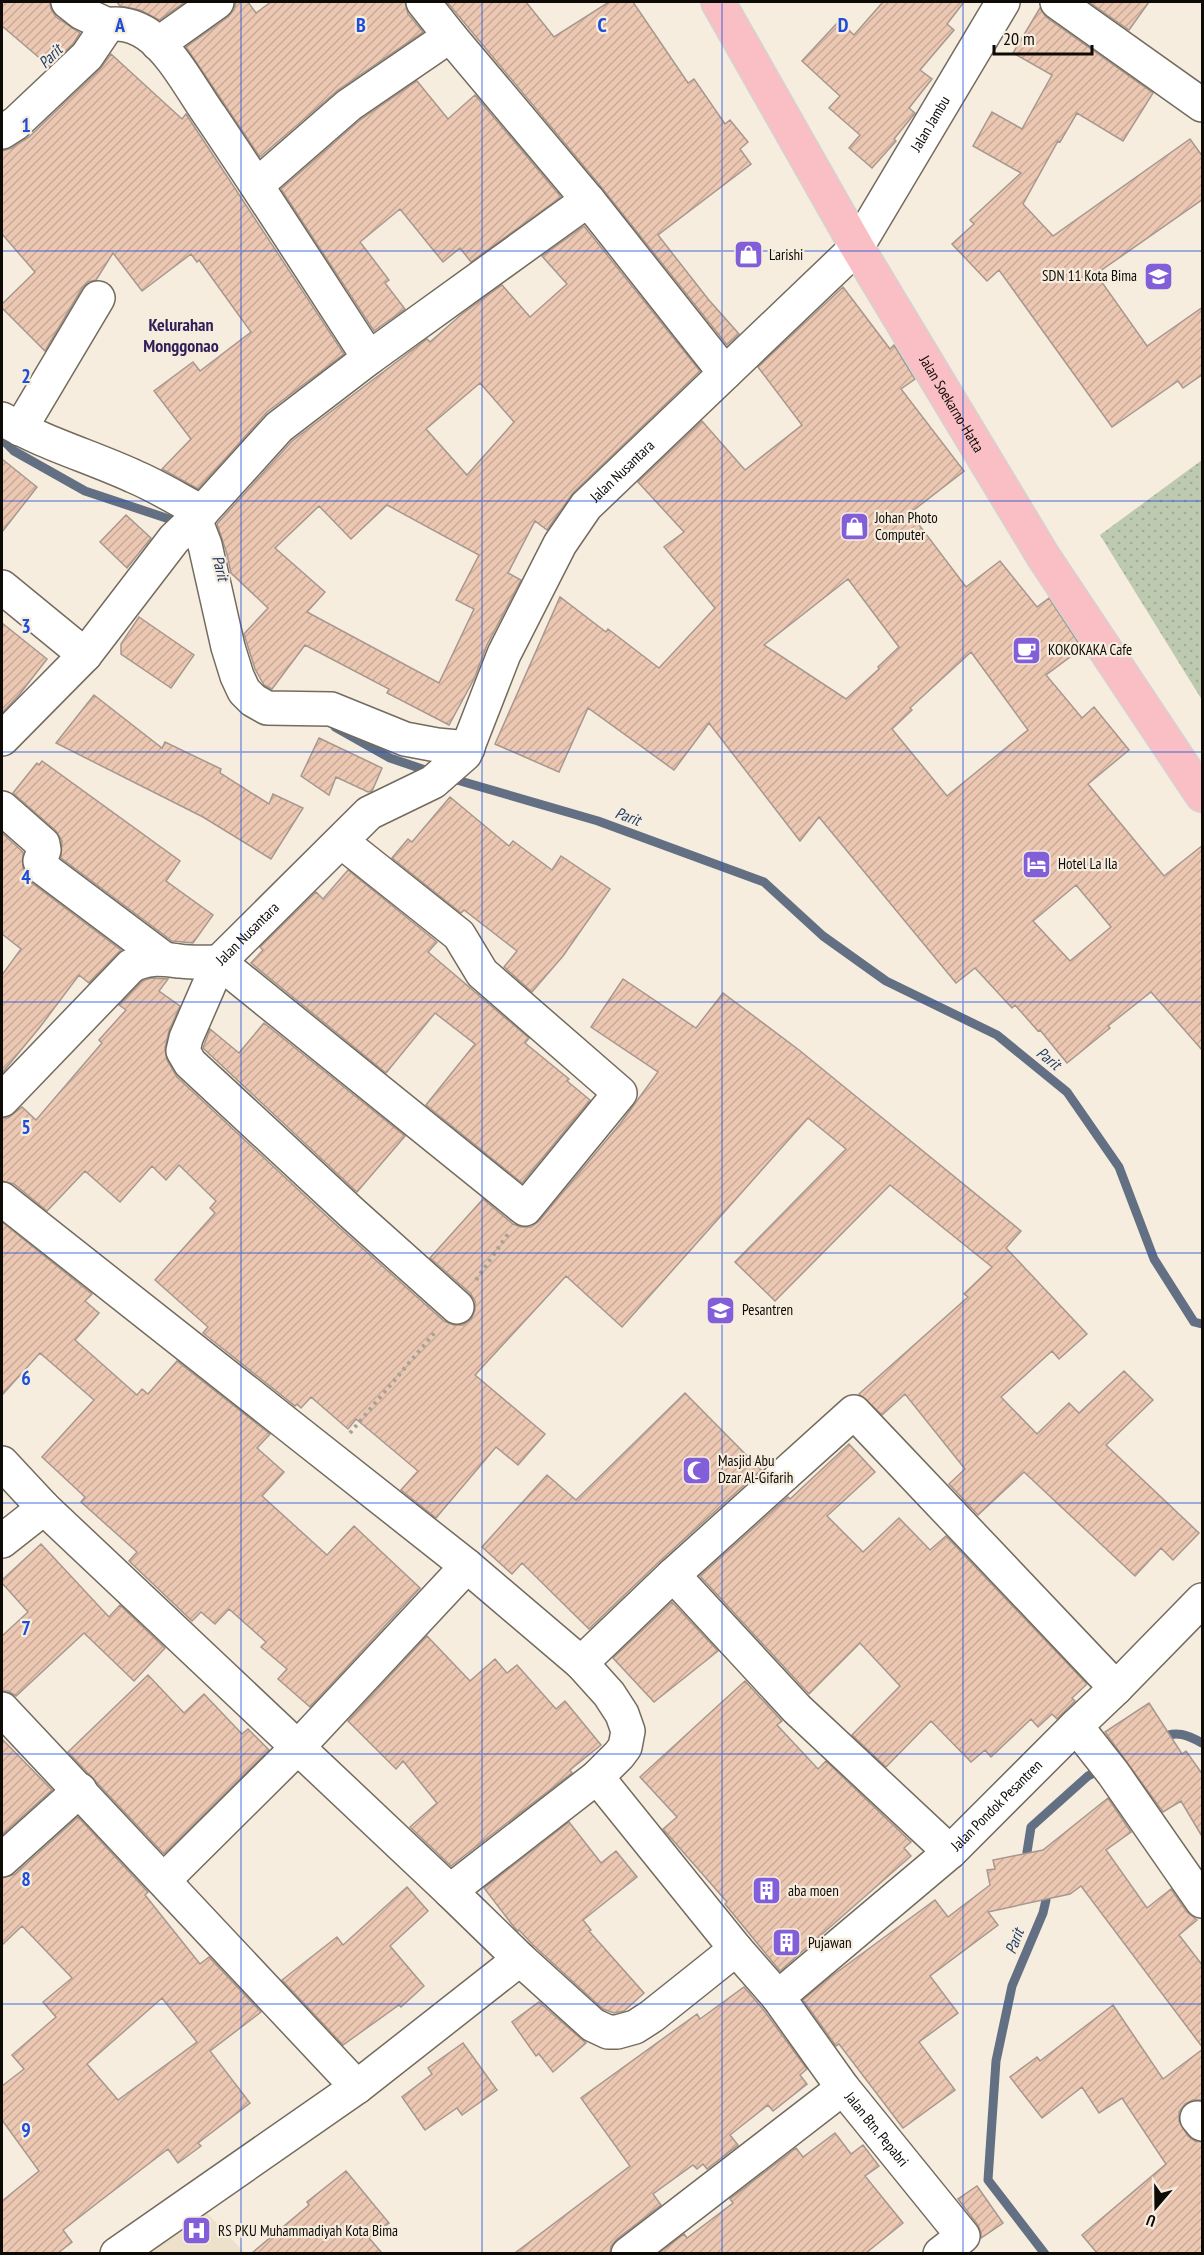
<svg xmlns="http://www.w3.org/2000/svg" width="1204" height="2255" font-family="'PT Sans Narrow',sans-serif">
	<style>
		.built { fill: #ede1cb }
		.park { fill: url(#park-dots) }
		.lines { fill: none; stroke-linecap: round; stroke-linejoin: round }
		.stream { stroke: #637084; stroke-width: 9 }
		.building { fill: url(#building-hatch); stroke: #a7978e; stroke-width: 1.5; fill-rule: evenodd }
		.street-casing { stroke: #736b5e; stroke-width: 36 }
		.highway-casing { stroke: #d4d3d2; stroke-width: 36 }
		.path { stroke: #a8a195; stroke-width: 4; stroke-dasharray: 3 4.5; stroke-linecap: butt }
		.street { stroke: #fff; stroke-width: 33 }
		.highway { stroke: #fabec5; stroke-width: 33 }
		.grid { fill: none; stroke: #1d4ed8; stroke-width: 1.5; stroke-opacity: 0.55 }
		.labels { text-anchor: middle; stroke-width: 4.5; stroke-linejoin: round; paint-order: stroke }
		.street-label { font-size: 15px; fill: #0e0b07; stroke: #f6edde }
		.poi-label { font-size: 15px; fill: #0e0b07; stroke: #f6edde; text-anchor: start }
		.water-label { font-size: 16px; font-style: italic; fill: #203e67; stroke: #f6edde }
		.quarter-label { font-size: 18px; font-weight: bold; fill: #301e58; stroke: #f6edde }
		.grid-label { font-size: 20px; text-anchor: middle; font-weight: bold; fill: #1d4ed8; stroke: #f6edde; stroke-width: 4.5; stroke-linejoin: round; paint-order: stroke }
	</style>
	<defs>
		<pattern id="park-dots" width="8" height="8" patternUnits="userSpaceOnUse" patternTransform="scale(1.5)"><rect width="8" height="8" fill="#bdcab0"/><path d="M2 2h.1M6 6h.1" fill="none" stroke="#a1ac96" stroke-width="1.8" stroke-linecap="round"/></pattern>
		<pattern id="building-hatch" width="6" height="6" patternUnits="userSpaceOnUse" patternTransform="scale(1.5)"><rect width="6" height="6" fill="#ecc8b3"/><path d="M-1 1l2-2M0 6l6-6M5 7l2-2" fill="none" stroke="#c9aa98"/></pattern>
	</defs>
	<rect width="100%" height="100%" fill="#f6edde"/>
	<path class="built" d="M203,2209L245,2253L139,2254Z"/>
	<path class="park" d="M1202,460V700L1100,535Z"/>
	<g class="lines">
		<path class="stream" d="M2,439L14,451L85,491L169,519L178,526
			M335,727L390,758L434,773
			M450,778L598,821L764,882L823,936L886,981L997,1035L1067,1092L1119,1167L1154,1259L1194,1322L1202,1324
			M1160,1738C1176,1730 1188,1735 1202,1743
			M1029,1863L1027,1852L1031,1827L1088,1776L1103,1768
			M1039,1889L1046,1900L1043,1913L1012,1986L996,2061L988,2180L1045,2254"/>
	</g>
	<path class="building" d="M2,2H50L51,9L56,17L80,33L73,44L49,66L2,26Z
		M117,2H185L159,20L140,10L120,6Z
		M236,2H248L256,13L271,2H405L408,14L423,32L338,90L260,157L186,47L228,17L234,10Z
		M447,2H526L554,37L609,2H633L688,83L694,79L725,124L730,120L748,142L740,149L751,164L658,235L708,299L739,334L727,345L602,188Z
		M883,2H964L947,24L954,30L920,70L932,79L909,108L915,113L894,139L896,141L872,168L849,148L860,135L829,108L840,96L802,61L839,21L854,35Z
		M1089,2H1149L1129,30Z
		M1040,8L1046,17L1153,93L1123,141L1077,113L1060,142L1058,141L1023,204L1053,236L1190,139L1203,157V199L1096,274L1147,346L1203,307V374L1183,388L1178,381L1112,427L999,270L987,281L952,244L974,224L970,220L1021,173L973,146L992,112L1022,129L1052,75L1013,53Z
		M111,54L182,119L186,114L344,354L267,412L198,489L162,469L191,439L154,391L193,362L200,371L251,332L199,260L197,262L191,254L142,291L113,253L96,280L88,282L82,288L45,351L2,308V304L35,272L2,234V151L12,148L29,137L100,69Z
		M417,81L448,119L475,95L561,197L471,262L460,248L443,262L400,209L360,242L389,280L385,283L405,309L374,331L281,189L360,120Z
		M584,226L700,371L573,493L547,530L535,521L508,573L521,580L487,645L474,679L449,725L387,693L389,689L305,645L272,689L264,685L255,669L244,634L268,608L231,573L227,554L217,524L292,441L427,339L430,342L462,314L502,285L530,317L567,284L542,256ZM480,383L514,422L467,475L426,429ZM387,505L479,555L456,600L474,609L439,683L307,612L325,592L275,548L319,506L351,539Z
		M843,287L890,349L894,345L915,379L901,389L964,471L910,513L966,587L1000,561L1037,607L1049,598L1082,648L1046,675L1082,718L1094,707L1129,750L1088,784L1164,876L1203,845V1051L1151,992L1108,1026L1110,1028L1067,1063L1040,1030L1038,1031L1015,1005L1012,1008L975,968L956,983L819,817L800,841L709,723L674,770L588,708L559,772L495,744L560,597L606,632L608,629L659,668L715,608L664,547L684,532L638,482L702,421L745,470L802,425L758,367ZM848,579L899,647L878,667L879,669L846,699L764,645ZM971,652L1028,730L947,796L892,729L912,710L910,708ZM1076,885L1111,927L1070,961L1033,921Z
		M2,459L37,487L2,532Z
		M126,515L151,538L127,568L100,542Z
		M139,617L194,655L171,688L121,654V644Z
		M2,623L47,659L19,695L2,713Z
		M94,695L162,748L165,742L221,769L220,773L269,804L273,794L303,808L271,859L203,817L56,743Z
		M319,738L382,768L372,791L368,792L336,777L329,795L301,776Z
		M42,761L180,861L166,881L213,915L193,943L172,941L61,858L62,841L56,831L13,793L37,763L39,765Z
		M450,797L509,846L513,841L552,870L561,856L610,889L563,956L532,992L504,967L517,951L464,910L461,913L392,858L408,839L412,842Z
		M2,833L23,852V868L32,883L121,950L89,983L79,975L40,1027L2,1073V975L21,949L2,934Z
		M348,870L437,942L428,952L529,1038L525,1043L569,1079L567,1081L590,1100L522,1183L426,1105L475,1044L435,1013L386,1073L251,963L263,950L260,947L316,892L323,899Z
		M151,978L168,979L159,991L180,1006L169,1031L165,1048L167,1060L177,1077L333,1222L444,1321L454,1325H463L471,1319L475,1310V1301L470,1293L430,1258L483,1199L513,1224L521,1227H531L539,1221L620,1124L658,1072L591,1027L623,979L696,1028L723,993L799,1050L1021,1231L1006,1248L1087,1334L1059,1359L1052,1351L1001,1397L1037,1434L1069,1403L1079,1413L1124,1371L1153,1400L1106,1445L1199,1533L1173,1560L1161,1548L1135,1576L1024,1472L978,1515L949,1484L965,1469L905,1394L882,1415L859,1394L968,1297L964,1294L992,1267L890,1185L775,1301L735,1262L846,1149L808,1118L622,1327L566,1276L475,1375L545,1434L518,1465L496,1447L436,1518L401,1490L418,1471L356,1419L348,1429L311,1397L301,1408L297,1404L295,1406L203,1333L208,1327L155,1280L215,1213L210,1208L216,1201L179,1165L166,1180L152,1166L120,1202L85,1171L47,1211L14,1184L2,1181V1118H8L22,1107L36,1120L102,1043L99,1040L126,1010L119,1005L142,981Z
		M264,1023L405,1136L357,1192L203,1048L210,1029L239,1053Z
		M2,1222L92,1294L85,1301L99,1313L75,1340L137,1395L142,1389L148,1394L177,1361L270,1434L257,1448L284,1472L262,1496L327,1555L354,1526L420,1588L310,1707L278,1679L287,1669L261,1647L266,1642L229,1609L215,1624L201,1612L192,1621L129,1561L137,1552L81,1502L85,1497L42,1457L94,1400L40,1353L2,1395Z
		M685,1393L761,1470L660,1561L589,1629L522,1563L512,1574L482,1547L547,1475L576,1500Z
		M849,1444L875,1472L827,1516L863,1552L899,1518L930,1550L946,1536L1087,1684L1072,1698L1075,1701L1057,1719L1052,1714L1038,1727L1031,1719L991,1757L985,1750L971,1762L931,1721L886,1767L852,1735L900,1686L860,1643L809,1694L700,1576L788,1497L790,1499Z
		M41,1544L109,1617L120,1605L165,1648L134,1681L84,1633L16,1696L8,1691H2V1636L28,1612L2,1583V1580Z
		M672,1602L718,1651L654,1702L613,1658Z
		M427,1636L470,1681L495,1659L507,1673L517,1665L556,1709L565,1701L601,1745L570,1770L572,1773L451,1866L410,1827L437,1803L403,1761L396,1769L348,1721Z
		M148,1675L184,1713L204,1694L242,1734L248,1729L269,1750L164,1854L68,1752Z
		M745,1681L782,1721L777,1725L818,1769L826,1761L911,1842L904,1848L911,1856L780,1971L725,1904L727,1902L663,1829L677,1817L640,1777Z
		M1149,1703L1182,1754L1186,1751L1203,1775V1838L1181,1801L1163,1812L1105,1732Z
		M2,1739L52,1790L2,1835Z
		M1108,1798L1131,1832L1106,1850L1147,1908L1171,1889L1187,1912L1197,1920L1179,1935L1203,1966V2048L1081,1886L1070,1894L988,1912L998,1925L930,1976L958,2013L919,2042L955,2090L903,2128L839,2044L836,2046L803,2000L829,1978L935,1900L948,1917L990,1885L987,1870L995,1869L993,1860L1043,1850Z
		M78,1817L148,1892L145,1895L200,1964L209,1957L261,2012L210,2051L250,2103L198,2143L201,2146L178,2163L168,2149L100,2201L63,2230L72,2242L58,2253H2V2201L39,2171L2,2120V2086L24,2069L12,2055L56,2017L43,2002L72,1978L22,1926L2,1945V1878L15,1874ZM162,1998L197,2042L118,2100L87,2064Z
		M569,1822L601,1863L616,1851L637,1877L583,1920L591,1930L589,1931L644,1993L624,2011L614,2013L603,2009L533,1945L519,1930L518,1931L514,1927L484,1888Z
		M407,1887L428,1911L390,1946L424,1986L401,2007L399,2005L343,2045L282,1980L337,1937L343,1945Z
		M744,1987L763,2009L807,2069L800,2075L807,2084L773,2111L768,2105L730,2135L738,2145L707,2169L703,2164L697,2169L693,2165L653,2194L661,2205L617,2239L611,2246L610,2253H515L630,2166L581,2098L697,2014L700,2019Z
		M539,2002L586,2043L553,2072L539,2054L536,2056L512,2022Z
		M1113,2005L1163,2079L1203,2049V2100H1193L1185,2104L1179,2112V2121L1188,2136L1195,2141L1203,2142V2253H1097L1082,2235L1166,2164L1122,2098L1099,2113L1082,2087L1042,2118L1010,2077L1037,2057L1040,2061Z
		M463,2043L497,2090L462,2115L457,2108L425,2130L402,2097L432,2074L428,2068Z
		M835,2133L851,2154L863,2145L879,2166L865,2176L903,2223L866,2253H659L684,2234L687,2238L733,2203L730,2199L796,2148L803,2157Z
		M346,2171L389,2223L369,2238L382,2253H252L309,2205L307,2202Z
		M977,2186L1003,2223L981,2238V2233L978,2225L958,2199Z"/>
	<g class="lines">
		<defs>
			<g id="street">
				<path d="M423,2L450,36L588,200L725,373"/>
				<path d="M1057,2L1202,105"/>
				<path d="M108,25C121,22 136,27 147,34C172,51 193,92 211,117C265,197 317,278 369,358"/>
				<path d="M158,44L217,2"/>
				<path d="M2,132L16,123L87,56L108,25L82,13L68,2"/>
				<path d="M257,185L349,105L450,36"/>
				<path d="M2,419C43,443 89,456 133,476C157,486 179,500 202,512"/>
				<path d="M20,429L98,298"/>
				<path d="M195,519L205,545L228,647L237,676L244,691L253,700L267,708L331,709L405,739L437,745L468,748"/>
				<path d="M2,587L85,655"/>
				<path d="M2,739L85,655L174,539L202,512L279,427L369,358L588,200"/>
				<path d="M2,808L43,844L44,850L40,861L43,868L163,958"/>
				<path d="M219,962L525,1209L620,1093L482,973L459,935L342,842"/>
				<path d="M2,1100L131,966C147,957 161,959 179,961C192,963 206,962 219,962"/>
				<path d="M2,1199L467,1566L581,1663L609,1694L622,1714L628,1731L625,1747L619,1755L597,1777L450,1891L520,1959L357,2087L117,2254"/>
				<path id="s1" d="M457,1307L353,1214L190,1063L183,1051L186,1038L219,962L369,813L433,782L465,754L504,654L560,544L586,506L857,247L1003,2"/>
				<path d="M2,1463L44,1508L450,1891"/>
				<path d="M2,1541L44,1508"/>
				<path d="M673,1575L854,1412L1116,1688"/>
				<path d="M581,1663L673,1575L797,1709L950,1852"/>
				<path d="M2,1709L357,2087"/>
				<path d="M1076,1726L1113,1773L1202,1901"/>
				<path id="s2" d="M597,1777L736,1949L778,1997L843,2088L963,2236L940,2254"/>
				<path d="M2,1860L80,1790"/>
				<path d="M164,1880L297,1748L467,1566"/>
				<path d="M520,1959L593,2025L608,2032H617L635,2027L652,2016L736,1949"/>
				<path id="s3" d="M778,1997L950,1852L1076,1726L1116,1688L1202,1600"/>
				<path d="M1197,2118L1202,2124"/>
				<path d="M628,2254L843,2088"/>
			</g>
			<g id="highway">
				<path id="s4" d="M718,2L857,247L1043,556L1202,795"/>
			</g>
		</defs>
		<use href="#street" class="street-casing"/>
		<use href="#highway" class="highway-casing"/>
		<path class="path" d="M476,1280L508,1234
			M350,1433L436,1331"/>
		<use href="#street" class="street"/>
		<use href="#highway" class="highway"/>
	</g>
	<path class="grid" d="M241,2V2254M482,2V2254M722,2V2254M963,2V2254M2,251H1202M2,501H1202M2,752H1202M2,1002H1202M2,1253H1202M2,1503H1202M2,1754H1202M2,2004H1202"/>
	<defs>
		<symbol id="shop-square" viewBox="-11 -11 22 22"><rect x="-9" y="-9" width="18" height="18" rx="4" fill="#825ed9" stroke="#f6edde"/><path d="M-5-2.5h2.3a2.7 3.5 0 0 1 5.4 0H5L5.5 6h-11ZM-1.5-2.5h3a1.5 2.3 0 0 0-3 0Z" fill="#fff"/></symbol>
		<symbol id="school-square" viewBox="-11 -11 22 22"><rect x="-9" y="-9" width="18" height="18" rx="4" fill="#825ed9" stroke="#f6edde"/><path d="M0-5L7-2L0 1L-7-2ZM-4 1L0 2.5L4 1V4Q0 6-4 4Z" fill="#fff"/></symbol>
		<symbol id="cafe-square" viewBox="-11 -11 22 22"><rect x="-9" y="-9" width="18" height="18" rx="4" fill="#825ed9" stroke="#f6edde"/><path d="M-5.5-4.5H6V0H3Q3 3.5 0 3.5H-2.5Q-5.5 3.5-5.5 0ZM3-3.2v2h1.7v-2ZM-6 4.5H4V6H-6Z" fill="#fff"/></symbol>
		<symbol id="hotel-square" viewBox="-11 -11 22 22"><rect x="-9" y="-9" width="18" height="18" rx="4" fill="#825ed9" stroke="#f6edde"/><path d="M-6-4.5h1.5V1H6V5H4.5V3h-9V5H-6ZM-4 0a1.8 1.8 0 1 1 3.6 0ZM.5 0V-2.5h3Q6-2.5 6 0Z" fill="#fff"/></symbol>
		<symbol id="mosque-square" viewBox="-11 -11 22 22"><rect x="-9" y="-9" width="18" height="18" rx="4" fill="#825ed9" stroke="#f6edde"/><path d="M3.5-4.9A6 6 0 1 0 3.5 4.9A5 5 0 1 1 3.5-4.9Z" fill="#fff"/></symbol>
		<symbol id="building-square" viewBox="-11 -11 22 22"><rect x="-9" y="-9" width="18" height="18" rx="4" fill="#825ed9" stroke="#f6edde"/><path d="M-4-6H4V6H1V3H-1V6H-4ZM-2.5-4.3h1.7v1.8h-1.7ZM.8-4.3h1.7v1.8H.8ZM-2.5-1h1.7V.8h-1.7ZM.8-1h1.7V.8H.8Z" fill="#fff"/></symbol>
		<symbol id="hospital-square" viewBox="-11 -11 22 22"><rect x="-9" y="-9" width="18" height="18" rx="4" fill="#825ed9" stroke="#f6edde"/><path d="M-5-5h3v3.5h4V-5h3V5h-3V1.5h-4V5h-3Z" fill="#fff"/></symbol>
	</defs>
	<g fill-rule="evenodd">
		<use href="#shop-square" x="732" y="238" width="33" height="33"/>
		<use href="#school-square" x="1142" y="260" width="33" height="33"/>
		<use href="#shop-square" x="838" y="510" width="33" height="33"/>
		<use href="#cafe-square" x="1010" y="634" width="33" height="33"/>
		<use href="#hotel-square" x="1020" y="848" width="33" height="33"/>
		<use href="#school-square" x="704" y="1294" width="33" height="33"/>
		<use href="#mosque-square" x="680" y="1454" width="33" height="33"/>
		<use href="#building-square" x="750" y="1874" width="33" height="33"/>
		<use href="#building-square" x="770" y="1926" width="33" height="33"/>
		<use href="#hospital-square" x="180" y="2214" width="33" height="33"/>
	</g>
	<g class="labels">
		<g class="street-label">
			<text dy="5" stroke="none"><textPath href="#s1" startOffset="1592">Jalan Jambu</textPath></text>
			<text dy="5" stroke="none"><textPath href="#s4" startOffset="465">Jalan Soekarno-Hatta</textPath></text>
			<text dy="5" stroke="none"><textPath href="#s1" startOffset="1124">Jalan Nusantara</textPath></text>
			<text dy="5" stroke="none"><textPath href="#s1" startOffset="512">Jalan Nusantara</textPath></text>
			<text dy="5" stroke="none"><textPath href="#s3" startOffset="291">Jalan Pondok Pesantren</textPath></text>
			<text dy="5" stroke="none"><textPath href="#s2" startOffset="450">Jalan Btn. Pepabri</textPath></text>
		</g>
		<g class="poi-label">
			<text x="769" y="260">Larishi</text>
			<text x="1137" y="281" text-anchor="end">SDN 11 Kota Bima</text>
			<text x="875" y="523">Johan Photo<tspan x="875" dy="17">Computer</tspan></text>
			<text x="1048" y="655">KOKOKAKA Cafe</text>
			<text x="1058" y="869">Hotel La Ila</text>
			<text x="742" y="1315">Pesantren</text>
			<text x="718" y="1466">Masjid Abu<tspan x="718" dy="17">Dzar Al-Gifarih</tspan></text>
			<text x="788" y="1896">aba moen</text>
			<text x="808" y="1948">Pujawan</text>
			<text x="218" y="2236">RS PKU Muhammadiyah Kota Bima</text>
		</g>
		<g class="water-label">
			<text transform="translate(50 56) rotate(-45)" y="6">Parit</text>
			<text transform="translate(221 568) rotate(75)" y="6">Parit</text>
			<text transform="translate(628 816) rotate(20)" y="6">Parit</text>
			<text transform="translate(1049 1058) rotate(39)" y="6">Parit</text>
			<text transform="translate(1014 1941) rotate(-69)" y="6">Parit</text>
		</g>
		<g class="quarter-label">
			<text x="181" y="331">Kelurahan<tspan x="181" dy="21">Monggonao</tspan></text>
		</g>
	</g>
	<g class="grid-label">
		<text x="120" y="32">A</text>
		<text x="361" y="32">B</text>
		<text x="602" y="32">C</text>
		<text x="843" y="32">D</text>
		<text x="26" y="132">1</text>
		<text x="26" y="383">2</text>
		<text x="26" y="633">3</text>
		<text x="26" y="884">4</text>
		<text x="26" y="1134">5</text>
		<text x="26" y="1385">6</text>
		<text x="26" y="1635">7</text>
		<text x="26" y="1886">8</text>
		<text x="26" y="2137">9</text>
	</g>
	<rect width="1204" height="2255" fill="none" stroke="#0e0b07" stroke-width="6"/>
	<g transform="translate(1156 2207) rotate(200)" stroke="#f6edde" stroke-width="4.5" paint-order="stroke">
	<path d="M0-4.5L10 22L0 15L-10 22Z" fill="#0e0b07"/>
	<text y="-9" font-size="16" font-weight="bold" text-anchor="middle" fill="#0e0b07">U</text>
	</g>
	<path d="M994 45v9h98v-9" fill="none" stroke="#0e0b07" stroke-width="3"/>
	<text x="1003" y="45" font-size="18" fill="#0e0b07" stroke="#f6edde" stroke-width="4.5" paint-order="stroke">20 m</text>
</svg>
